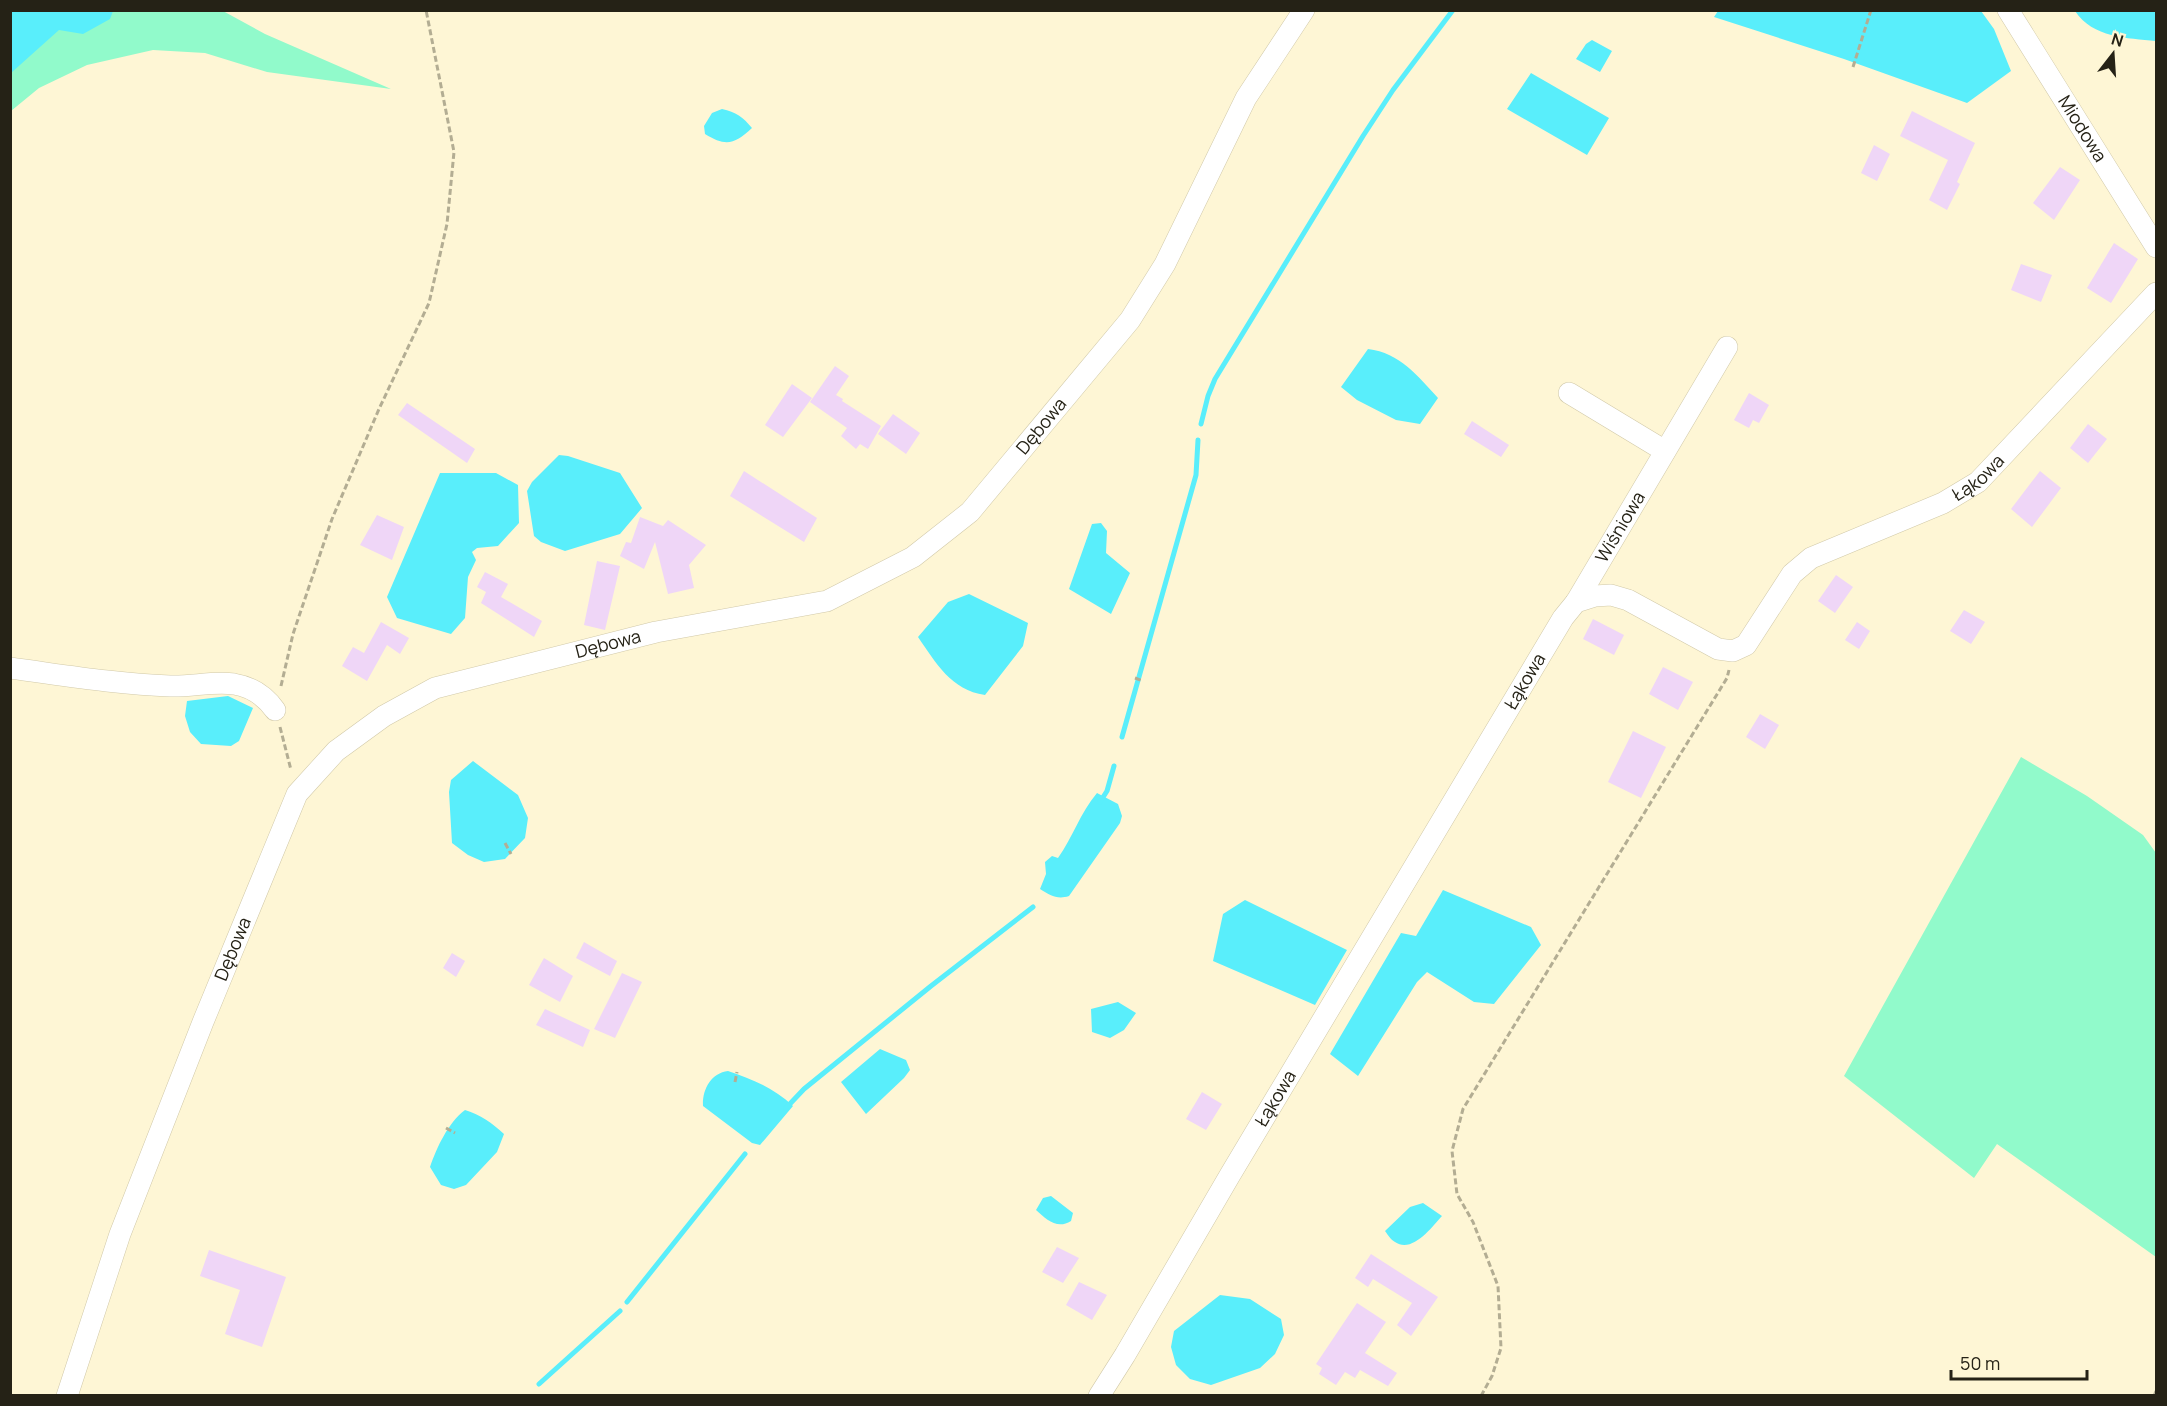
<svg xmlns="http://www.w3.org/2000/svg" width="2167" height="1406" font-family="Manrope,sans-serif">
	<style>
		.green { fill: #91facb }
		.water { fill: #59eefb }
		.lines { fill: none; stroke-linecap: round; stroke-linejoin: round }
		.stream { stroke: #59eefb; stroke-width: 5 }
		.building { fill: #efd6f7 }
		.minor-casing { stroke: #d1c9a9; stroke-width: 22 }
		.path { stroke: #b3ad93; stroke-width: 3; stroke-dasharray: 6 3; stroke-linecap: butt }
		.minor { stroke: #fff; stroke-width: 21 }
		.labels { text-anchor: middle; stroke-width: 4.5; stroke-linejoin: round; paint-order: stroke }
		.street-label { font-size: 18px; fill: #252216; stroke: #fef6d5 }
	</style>
	<rect width="100%" height="100%" fill="#fef6d5"/>
	<path class="green" d="M11,11H223L265,34L391,89L267,72L205,53L153,50L87,65L39,88L11,111Z
		M2021,757L2087,796L2143,835L2156,853V1257L1997,1144L1974,1178L1844,1076Z"/>
	<path class="water" d="M11,10H113V11L110,19L83,34L59,30L11,73Z
		M1718,11H1981L1994,29L2011,71L1967,103L1844,59L1714,17Z
		M2075,11H2156V41C2127,38 2093,38 2075,11Z
		M1592,40L1612,51L1600,72L1576,59L1586,44Z
		M1531,73L1609,118L1587,155L1507,109Z
		M722,109C736,112 743,117 752,128C735,144 726,147 705,134L704,126L712,113Z
		M1368,349C1400,353 1418,376 1438,398L1420,424L1396,420L1357,400L1341,387Z
		M559,455L568,456L620,473L642,508L620,534L565,551L541,542L534,536L527,491L532,482Z
		M440,473H496L518,485L519,523L498,546L477,548L472,552L476,560L468,577L465,618L451,634L397,618L387,597Z
		M1101,523L1107,531L1106,553L1130,573L1111,614L1069,589L1092,524Z
		M969,594L1028,623L1023,646L985,695C951,690 936,663 918,637L948,602Z
		M228,696L253,708L239,741L231,746L201,744L190,732L185,716L187,701Z
		M473,761L518,795L528,818L525,838L505,859L484,862L468,855L452,843L449,792L451,780Z
		M1097,793L1118,804L1122,816L1120,823L1069,896C1057,900 1050,895 1040,889L1046,874L1045,862L1052,856L1058,858C1073,837 1080,813 1097,793Z
		M1443,890L1531,927L1541,945L1494,1004L1474,1002L1427,972L1417,982L1358,1076L1330,1054L1401,933L1416,936Z
		M1245,900L1347,950L1315,1005L1213,961L1223,914Z
		M1118,1002L1136,1013L1124,1030L1110,1038L1092,1032L1091,1009Z
		M880,1049L906,1060L910,1070L904,1078L866,1114L841,1082Z
		M728,1071C752,1079 774,1088 793,1106L760,1145L752,1143L703,1106C702,1090 711,1073 728,1071Z
		M465,1110C481,1115 491,1122 504,1134L497,1152L466,1185L454,1189L441,1185L430,1167C437,1147 448,1123 465,1110Z
		M1051,1196L1073,1213L1071,1221C1057,1230 1046,1219 1036,1210L1043,1198Z
		M1423,1203L1442,1216C1432,1227 1412,1254 1395,1242C1391,1240 1388,1235 1385,1231L1410,1207Z
		M1220,1295L1250,1299L1281,1319L1284,1335L1275,1354L1260,1368L1211,1385L1190,1379L1176,1365L1171,1347L1174,1331Z"/>
	<g class="lines">
		<path class="stream" d="M1201,424L1208,396L1215,379L1363,136L1393,90L1453,10
			M1122,737L1196,475L1198,440
			M1100,802L1107,791L1114,766
			M786,1108L804,1089L931,986L1033,907
			M627,1302L745,1154
			M539,1384L620,1311"/>
	</g>
	<path class="building" d="M1912,111L1975,143L1957,182L1960,184L1947,210L1929,200L1948,160L1900,136Z
		M1874,145L1890,154L1877,181L1861,173Z
		M2060,167L2080,180L2054,220L2033,203Z
		M2114,243L2138,259L2111,303L2087,288Z
		M2021,264L2052,275L2041,302L2011,290Z
		M835,366L849,376L836,395L843,399L842,401L881,426L868,449L860,444L856,449L841,436L847,428L810,402Z
		M792,384L812,398L783,437L765,425Z
		M1749,393L1769,405L1759,423L1753,420L1749,428L1734,420Z
		M407,403L475,449L467,463L398,415Z
		M893,414L920,433L906,454L878,434Z
		M1472,421L1509,445L1501,457L1464,434Z
		M2088,424L2107,439L2088,463L2070,448Z
		M744,471L817,518L804,542L730,496Z
		M2040,471L2061,488L2032,527L2011,509Z
		M377,515L404,527L392,560L360,545Z
		M640,517L663,526L668,520L706,545L689,565L694,588L668,594L655,542L644,569L620,556L626,542L631,543Z
		M597,561L620,566L605,630L584,625Z
		M485,572L508,584L501,597L542,621L534,637L481,603L486,592L477,587Z
		M1836,575L1853,587L1835,613L1818,601Z
		M1964,610L1985,622L1971,644L1950,631Z
		M1593,619L1624,635L1614,655L1583,639Z
		M381,622L409,638L400,654L387,645L367,681L342,666L353,647L364,653Z
		M1857,622L1870,631L1859,649L1845,640Z
		M1663,667L1693,682L1678,710L1649,694Z
		M1760,714L1779,725L1765,749L1746,737Z
		M1633,731L1666,747L1641,798L1608,782Z
		M584,942L617,961L610,976L576,958Z
		M452,953L465,961L456,977L443,968Z
		M544,958L573,976L560,1002L529,985Z
		M622,973L642,982L615,1038L594,1029Z
		M545,1009L590,1030L583,1047L536,1025Z
		M1202,1092L1222,1104L1206,1130L1186,1119Z
		M1057,1247L1079,1258L1063,1283L1042,1272Z
		M209,1250L286,1277L262,1347L225,1334L240,1290L200,1276Z
		M1371,1254L1438,1297L1411,1336L1397,1325L1412,1303L1373,1279L1368,1287L1355,1278Z
		M1079,1282L1107,1295L1092,1320L1066,1305Z
		M1357,1303L1386,1322L1365,1353L1397,1373L1388,1386L1360,1370L1355,1378L1345,1372L1336,1385L1319,1374L1322,1368L1316,1364Z"/>
	<g class="lines">
		<defs>
			<g id="minor">
				<path id="s1" d="M2008,10L2156,247"/>
				<path d="M1569,393L1665,451"/>
				<path id="s2" d="M1576,602L1727,347"/>
				<path d="M10,668C63,675 116,684 170,686C191,687 213,681 234,684C252,687 265,696 275,710"/>
				<path id="s3" d="M67,1396L120,1234L203,1022L297,794L336,751L384,716L435,688L656,632L827,601L913,557L970,512L1130,320L1165,264L1246,98L1304,10"/>
				<path id="s4" d="M1099,1396L1125,1355L1230,1175L1563,618L1576,602L1595,596L1611,595L1628,600L1718,649L1733,651L1746,645L1792,574L1811,558L1943,503L1978,482L2156,293"/>
			</g>
		</defs>
		<use href="#minor" class="minor-casing"/>
		<path class="path" d="M1853,67L1871,10
			M1135,678L1143,681
			M281,686L293,634L332,519L379,409L429,303L447,224L454,152L426,10
			M280,727L291,770
			M505,843L511,854
			M735,1082L737,1072
			M446,1128L455,1133
			M1481,1396L1492,1376L1501,1348L1498,1286L1473,1222L1457,1194L1452,1151L1463,1109L1727,678L1729,670
			M2154,1396L2156,1391"/>
		<use href="#minor" class="minor"/>
	</g>
	<g class="labels">
		<g class="street-label">
			<text dy="6" stroke="none"><textPath href="#s1" startOffset="140">Miodowa</textPath></text>
			<text dy="6" stroke="none"><textPath href="#s3" startOffset="1503">Dębowa</textPath></text>
			<text dy="6" stroke="none"><textPath href="#s4" startOffset="1408">Łąkowa</textPath></text>
			<text dy="6" stroke="none"><textPath href="#s2" startOffset="87">Wiśniowa</textPath></text>
			<text dy="6" stroke="none"><textPath href="#s3" startOffset="999">Dębowa</textPath></text>
			<text dy="6" stroke="none"><textPath href="#s4" startOffset="832">Łąkowa</textPath></text>
			<text dy="6" stroke="none"><textPath href="#s3" startOffset="477">Dębowa</textPath></text>
			<text dy="6" stroke="none"><textPath href="#s4" startOffset="346">Łąkowa</textPath></text>
		</g>
	</g>
	<rect width="2167" height="1406" fill="none" stroke="#252216" stroke-width="24"/>
	<g transform="translate(2113 54) rotate(17)" stroke="#fef6d5" stroke-width="4.5" paint-order="stroke">
	<path d="M0-4.5L10 22L0 15L-10 22Z" fill="#252216"/>
	<text y="-9" font-size="16" font-weight="bold" text-anchor="middle" fill="#252216">N</text>
	</g>
	<path d="M1951 1370v9h136v-9" fill="none" stroke="#252216" stroke-width="3"/>
	<text x="1960" y="1370" font-size="18" fill="#252216" stroke="#fef6d5" stroke-width="4.5" paint-order="stroke">50 m</text>
</svg>
